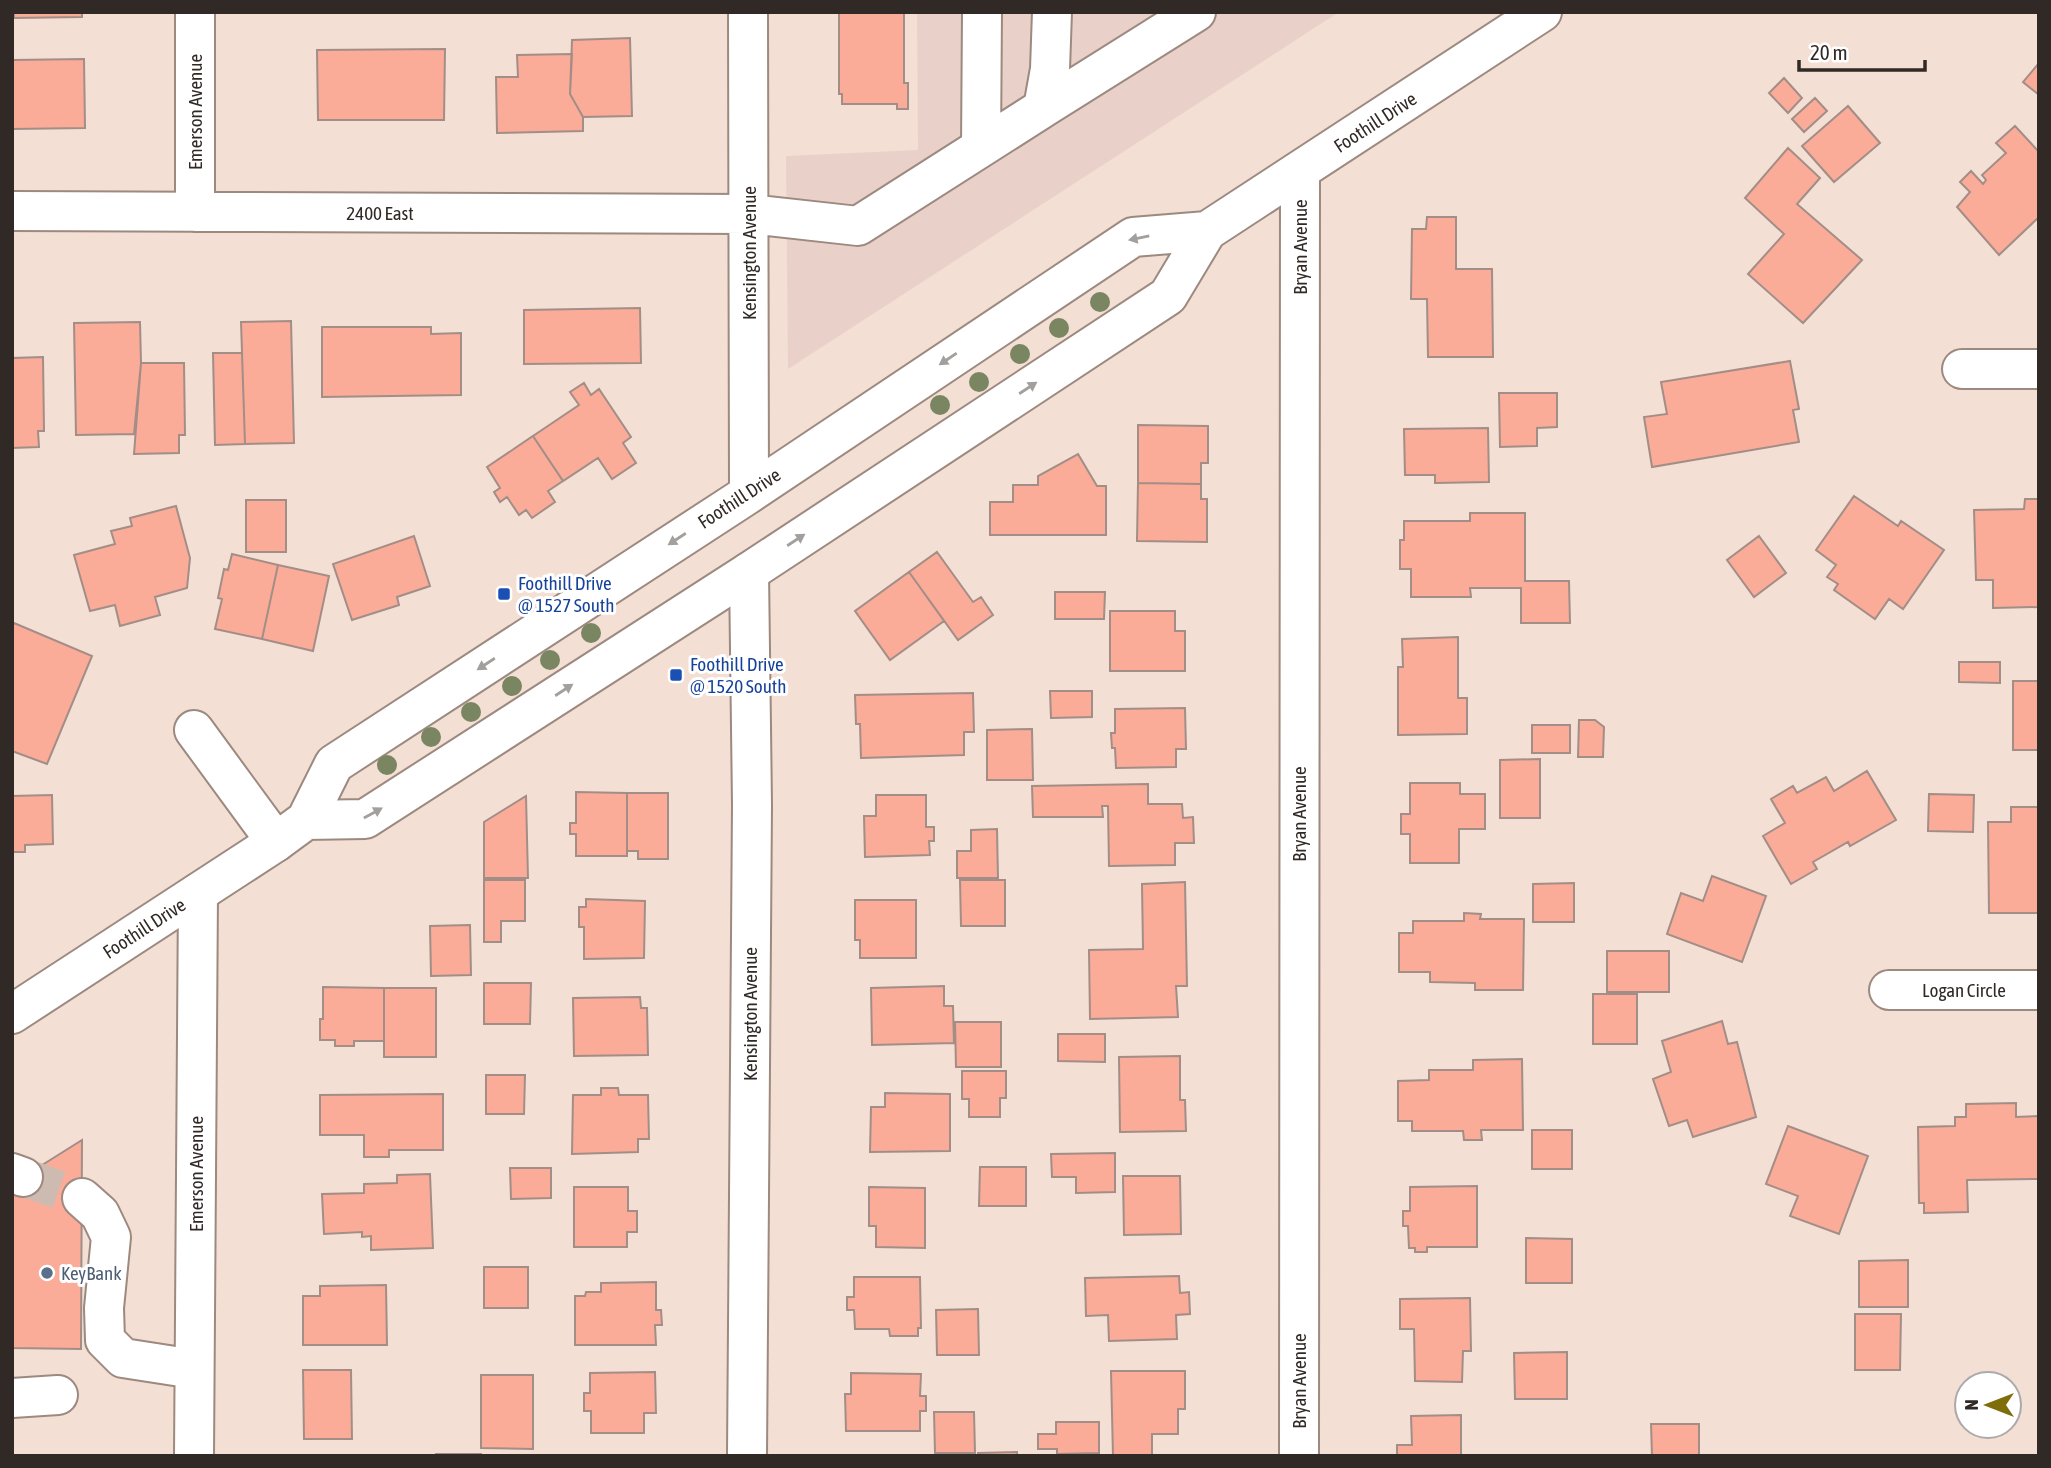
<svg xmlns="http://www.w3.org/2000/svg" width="2051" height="1468" font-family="'Asap Condensed',sans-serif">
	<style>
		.commercial { fill: #e9d1ca }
		.building { fill: #fbac98; stroke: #a38d87; stroke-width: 2 }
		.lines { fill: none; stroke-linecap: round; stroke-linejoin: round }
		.minor-tunnel { stroke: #cdbbb1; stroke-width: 38; stroke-dasharray: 38 19; stroke-linecap: butt }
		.minor-casing { stroke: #9c897f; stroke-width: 42 }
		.major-casing { stroke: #9c897f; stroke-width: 42 }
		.minor { stroke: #fff; stroke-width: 38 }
		.major { stroke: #fff; stroke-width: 38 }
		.tree { fill: #7a8561 }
		.oneway { fill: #a29f9d }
		.transit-dot { fill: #1a4fb4; stroke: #fff; stroke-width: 2.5 }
		.service-dot { fill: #5c6f8a; stroke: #fff; stroke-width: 2.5 }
		.labels { text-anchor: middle; stroke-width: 6; stroke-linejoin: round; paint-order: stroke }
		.street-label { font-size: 19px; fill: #312925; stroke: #fff }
		.transit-label { font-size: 19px; fill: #164399; stroke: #fff; text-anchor: start }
		.service-label { font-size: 19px; fill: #4e5e75; stroke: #fff; text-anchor: start }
	</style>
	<rect width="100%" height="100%" fill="#f4dfd4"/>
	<path class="commercial" d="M917,12H1339L788,369L786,156L918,150Z"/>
	<path class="building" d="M14,12H82V17L14,18Z
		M839,12H904V83H908V109H897V104H842V94H839Z
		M630,38L632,116L583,117L570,94L572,40Z
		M445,49L444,120H318L317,50Z
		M572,54L570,94L583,117V131L497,133L496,77H518L517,55Z
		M84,59L85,128L12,129V60Z
		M2039,63V95L2023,82Z
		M1784,78L1802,98L1788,113L1769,93Z
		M1815,98L1827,111L1804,132L1792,119Z
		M1848,106L1880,143L1834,182L1802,146Z
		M2015,126L2039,152V217L1999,255L1957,207L1970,192L1960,182L1971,171L1983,184L1986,180L1982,175L2006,153L1996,143Z
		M1788,148L1820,178L1797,204L1862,260L1803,323L1748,274L1784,234L1745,198Z
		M1427,217H1456V269H1492L1493,357H1428L1427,299H1411L1412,229H1426Z
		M640,308L641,363L524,364V310Z
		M291,321L294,443L245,444L241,322Z
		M140,322L141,363L134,434L76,435L74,323Z
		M322,327H431V334L461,333V395L322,397Z
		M213,353H242L245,444L215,445Z
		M43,357L44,431H38L39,447L12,448V358Z
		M1790,361L1799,409L1793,410L1799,442L1652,467L1644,417L1667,414L1661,382Z
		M141,363H184L185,435H179V453L134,454Z
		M584,383L591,395L599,389L631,437L623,443L636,463L612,479L598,458L563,481L533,436L579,405L570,392Z
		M1499,393H1557V427L1537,428V446L1500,447Z
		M1138,425L1208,426V463H1201V484L1138,483Z
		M1488,428L1489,482L1435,483V475H1405L1404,429Z
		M533,436L563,481L548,491L555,502L532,518L526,510L519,515L507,497L500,502L494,492L500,488L487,467Z
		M1078,454L1097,486H1106V535H990V502H1013V485H1038V476Z
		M1138,483L1201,484V499H1207V542L1137,541Z
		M1854,496L1898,526L1901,521L1944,550L1903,609L1889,599L1875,619L1834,590L1838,584L1827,577L1836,565L1816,550Z
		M2025,499H2039V607L1993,608V580H1976L1974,510L2024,509Z
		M246,500H286V552H246Z
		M176,506L190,558L187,588L155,597L160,615L120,626L115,605L90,611L74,555L115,544L111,531L132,526L130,518Z
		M1470,513H1525V581H1569L1570,623H1521V588H1470L1471,597H1411V569H1400V540H1404V521H1470Z
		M414,536L430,586L397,597L399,605L352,620L333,564Z
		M1759,536L1786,573L1754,597L1727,560Z
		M937,552L973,602L981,597L993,615L958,640L909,572Z
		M232,554L278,565L262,639L215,629L222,599L218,598L224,569L228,570Z
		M278,565L329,576L313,651L262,639Z
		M909,572L944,621L890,660L855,611Z
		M1055,592H1105L1104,619H1055Z
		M1110,611H1175V631H1185V671H1110Z
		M14,623L92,656L47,764L12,751V628Z
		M1458,637V698H1467V734L1398,735V667H1403L1402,639Z
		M1959,662H2000V683L1959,682Z
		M2013,681H2039V750H2013Z
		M1050,691H1092V717L1051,718Z
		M973,693L974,732H964V755L861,758L860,724H856L855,695Z
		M1185,708L1186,749H1176V767L1116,768L1115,748H1112L1111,733H1115V709Z
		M1579,720H1595L1604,727L1603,757H1578Z
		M1532,725H1570V753H1532Z
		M1032,729L1033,780H987V730Z
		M1540,759V818H1500V760Z
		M1867,771L1896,820L1850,846L1848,842L1813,862L1817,869L1791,884L1763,836L1785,823L1771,799L1793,786L1797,793L1826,777L1834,791Z
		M1410,783H1460V794H1485V829H1459V863H1410V834H1401V814H1410Z
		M1148,784V804H1182L1183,818L1193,817L1194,843H1175V865L1109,866L1108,806H1102L1103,817H1033L1032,786Z
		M576,792L627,793V856H576V834H570V823H576Z
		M627,793H668V859H638V851H627Z
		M1929,794L1974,795L1973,832L1928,831Z
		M52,795L53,844L25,845V852H12V796Z
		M876,795H926V827H934V841H929L930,855L865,857L864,816H876Z
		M526,796L528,878H484V822Z
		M2011,807H2039V913H1989L1988,822H2011Z
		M997,829L998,878H957V851H971V830Z
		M1712,876L1766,896L1742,962L1667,934L1681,893L1703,901Z
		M484,880H525V921H501V942H484Z
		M960,880H1005V926H961Z
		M1185,882L1187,986H1176L1178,1017L1090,1019L1089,950L1143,949L1142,884Z
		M1574,883V922H1533V884Z
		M586,899L645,901L644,958L584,959V927H579V907H586Z
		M855,900H916V958H860V940H855Z
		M1464,913L1481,914L1480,919H1524L1523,990H1475V983L1430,982V972H1399V933H1413V921H1464Z
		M470,925L471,975L431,976L430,926Z
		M1607,951H1669V992H1607Z
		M484,983H531L530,1024H484Z
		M944,986V1006H953L954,1043L872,1045L871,988Z
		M323,987L384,988V1041H354V1046H335V1040H320V1019H323Z
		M384,988H436V1057H384Z
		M1593,994H1637V1044H1593Z
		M640,997L641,1008H647L648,1055L574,1056L573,998Z
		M1722,1021L1728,1044L1737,1042L1756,1117L1693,1137L1687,1120L1669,1126L1653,1079L1671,1072L1662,1041Z
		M955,1022H1001V1067H956Z
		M1058,1034H1105V1062L1058,1061Z
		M1180,1056V1100H1185L1186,1131L1120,1132L1119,1057Z
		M1522,1059L1523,1130H1481L1482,1140H1464L1463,1131H1412V1121H1398V1081L1429,1080V1070H1473V1060Z
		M962,1071H1006V1098H1000V1117H969V1099H962Z
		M486,1075H525L524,1114H486Z
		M601,1088H618L619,1095H648L649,1139H638V1152L572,1154L573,1095H601Z
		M885,1093L950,1094V1151L870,1152L871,1107H885Z
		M443,1094V1150H389V1157H364V1135H320V1095Z
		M2016,1103V1117L2039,1116V1179L1967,1180L1968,1212L1924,1213V1203H1919L1918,1127L1955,1126V1117H1966V1104Z
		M1788,1126L1868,1156L1839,1234L1790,1216L1798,1196L1766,1184Z
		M1532,1130H1572V1169H1532Z
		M82,1140L81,1349L12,1348V1184Z
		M1115,1153V1192L1076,1193V1177H1052L1051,1154Z
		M980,1167H1026V1206H979Z
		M510,1168H551V1198L511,1199Z
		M430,1174L433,1248L371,1250V1236L362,1237V1232L324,1234L322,1194L364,1193V1184L397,1183V1175Z
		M1123,1176H1180L1181,1234L1124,1235Z
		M1477,1186V1247H1427V1252H1415V1248H1409L1408,1226H1403V1211H1410V1187Z
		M574,1187H628V1211H637V1232H627V1247H574Z
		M869,1187L925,1188V1248L876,1247V1226H869Z
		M1526,1238L1572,1239V1283H1526Z
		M1908,1260V1307H1859V1261Z
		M484,1267H528V1308H484Z
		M1179,1276L1180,1293L1189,1292L1190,1314L1176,1315L1177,1339L1109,1341L1108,1315L1086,1316L1085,1278Z
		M854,1277H920L921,1328H918V1336H890L889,1329H855L854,1310H847V1297H854Z
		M656,1282V1310H661L662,1325H655L656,1345H575V1296H585L586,1292H601V1283Z
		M386,1285L387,1345H303V1296H320V1286Z
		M1470,1298L1471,1351H1463L1462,1382L1415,1381L1414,1329H1400V1299Z
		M978,1309L979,1355H937L936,1310Z
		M1855,1314H1901L1900,1370H1855Z
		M1567,1352V1399H1515L1514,1353Z
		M303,1370H351L352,1439H304Z
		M1111,1371H1185V1409H1178V1434H1152V1456H1113Z
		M655,1372L656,1413H644V1433H591V1411H584V1393H590V1373Z
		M851,1373L921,1374L920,1396H926V1411H920V1431H846L845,1394H851Z
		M481,1375H533V1449L481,1448Z
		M934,1412H974L975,1453H935Z
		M1461,1415V1456H1397V1445H1412L1411,1416Z
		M1056,1422H1099V1453L1057,1454V1449H1038V1434H1056Z
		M1651,1424H1699V1456H1652Z
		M1017,1452V1456H978V1453Z
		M436,1454H481V1456H436Z"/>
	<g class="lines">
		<path class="minor-tunnel" d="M23,1177L82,1198"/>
		<defs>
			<path id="minor" d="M195,12V212
				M748,12L749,493
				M1043,108L1196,12
				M981,147L982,12
				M12,211L749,214L858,226L1043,108L1050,69L1052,12
				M1962,369H2039
				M194,730L276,842
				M1889,990H2039
				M12,1173L23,1177
				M82,1198L100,1214L111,1237L104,1308L105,1340L123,1358L194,1369
				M12,1398L58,1395
				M194,1456L198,893
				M747,1456L752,805L749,572
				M1299,1456L1300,172"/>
			<path id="major" d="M306,820L365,819L749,572L1168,296L1207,231L1542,12
				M12,1014L276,842L306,820L334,764L744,497L1133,237L1207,231"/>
		</defs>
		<use href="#minor" class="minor-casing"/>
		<use href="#major" class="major-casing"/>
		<use href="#minor" class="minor"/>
		<use href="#major" class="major"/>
	</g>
	<g class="tree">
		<circle cx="1100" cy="302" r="10"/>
		<circle cx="1059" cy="328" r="10"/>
		<circle cx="1020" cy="354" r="10"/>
		<circle cx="979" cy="382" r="10"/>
		<circle cx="940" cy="405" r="10"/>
		<circle cx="591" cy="633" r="10"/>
		<circle cx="550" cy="660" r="10"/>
		<circle cx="512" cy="686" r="10"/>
		<circle cx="471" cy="712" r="10"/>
		<circle cx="431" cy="737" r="10"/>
		<circle cx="387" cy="765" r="10"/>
	</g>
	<defs><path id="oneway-solid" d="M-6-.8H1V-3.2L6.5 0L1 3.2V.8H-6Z" transform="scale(1.75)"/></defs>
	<g class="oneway">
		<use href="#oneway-solid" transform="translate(1139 238) rotate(168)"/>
		<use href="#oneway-solid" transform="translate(948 359) rotate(146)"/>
		<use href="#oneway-solid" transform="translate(1028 388) rotate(-33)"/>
		<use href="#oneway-solid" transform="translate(677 539) rotate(147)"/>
		<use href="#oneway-solid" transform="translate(796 540) rotate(-33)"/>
		<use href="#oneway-solid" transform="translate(486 664) rotate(147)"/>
		<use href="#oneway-solid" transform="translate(564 690) rotate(-33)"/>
		<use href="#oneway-solid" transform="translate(373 813) rotate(-29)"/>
	</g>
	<g class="transit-dot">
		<rect x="497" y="587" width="14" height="14" rx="3.5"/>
		<rect x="669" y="668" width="14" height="14" rx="3.5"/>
	</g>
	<circle class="service-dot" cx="47" cy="1273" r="7"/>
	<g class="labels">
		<g class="street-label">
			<text transform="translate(195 112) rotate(-90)" y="7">Emerson Avenue</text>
			<text transform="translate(1375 122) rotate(-33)" y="7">Foothill Drive</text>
			<text x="380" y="220">2400 East</text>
			<text transform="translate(1300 247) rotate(-90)" y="7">Bryan Avenue</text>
			<text transform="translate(749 253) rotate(-90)" y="7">Kensington Avenue</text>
			<text transform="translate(739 498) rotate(-33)" y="7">Foothill Drive</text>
			<text transform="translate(1299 814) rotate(-90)" y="7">Bryan Avenue</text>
			<text transform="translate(144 928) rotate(-33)" y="7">Foothill Drive</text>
			<text x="1964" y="997">Logan Circle</text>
			<text transform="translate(750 1014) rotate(-90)" y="7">Kensington Avenue</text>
			<text transform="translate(196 1174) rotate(-90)" y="7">Emerson Avenue</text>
			<text transform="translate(1299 1381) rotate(-90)" y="7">Bryan Avenue</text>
		</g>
		<g class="transit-label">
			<text x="518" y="590">Foothill Drive<tspan x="518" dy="22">@ 1527 South</tspan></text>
			<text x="690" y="671">Foothill Drive<tspan x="690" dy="22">@ 1520 South</tspan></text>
		</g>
		<g class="service-label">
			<text x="61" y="1280">KeyBank</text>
		</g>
	</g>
	<rect width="2051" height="1468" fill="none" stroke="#312925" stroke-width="28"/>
	<g transform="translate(1988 1405) rotate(270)"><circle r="33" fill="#ffffff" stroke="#ada9a8" stroke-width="2"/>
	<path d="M0-5L12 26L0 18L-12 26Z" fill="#7e6d09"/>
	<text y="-10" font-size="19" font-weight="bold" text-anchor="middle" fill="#312925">N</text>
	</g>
	<path d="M1799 60v10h126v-10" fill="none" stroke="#312925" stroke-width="3.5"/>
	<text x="1810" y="60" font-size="21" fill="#312925" stroke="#ffffff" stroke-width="5" paint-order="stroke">20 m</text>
</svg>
